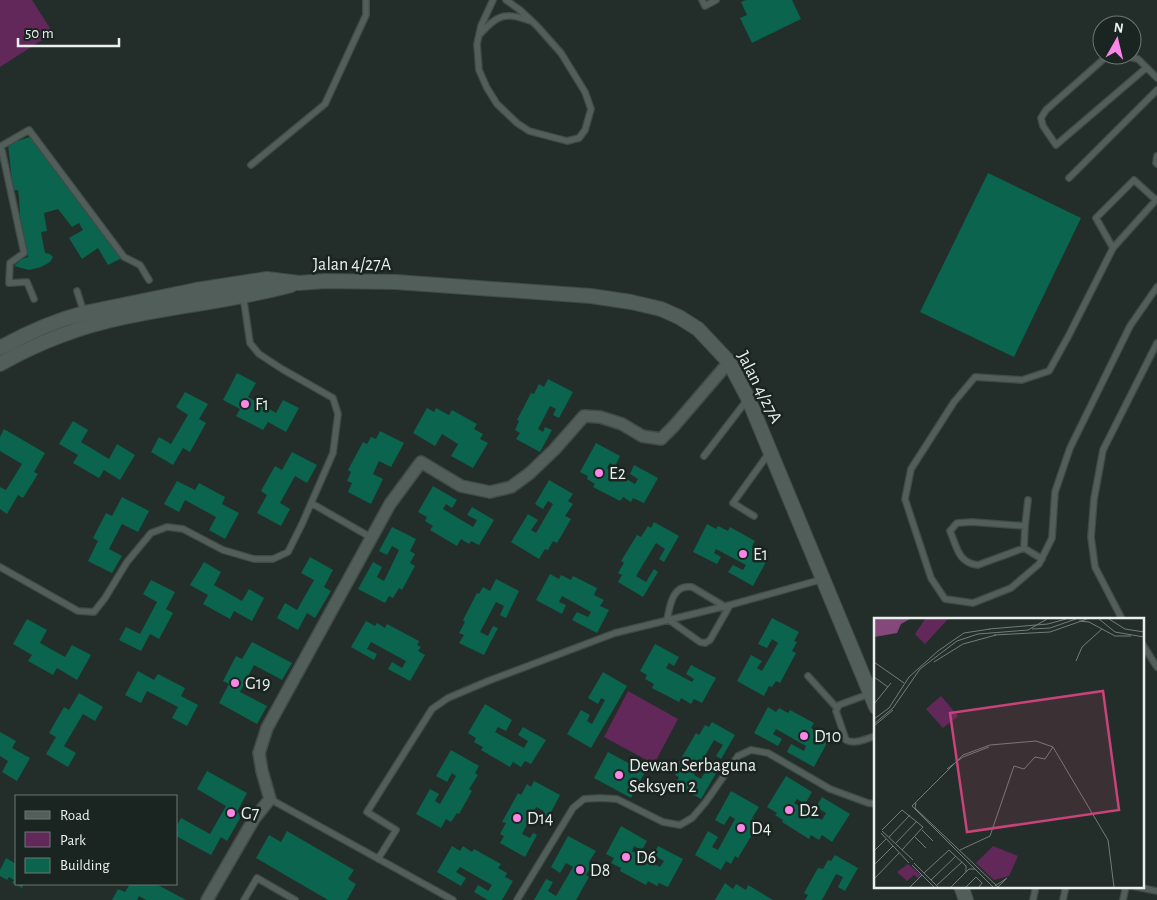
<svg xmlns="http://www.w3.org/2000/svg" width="1157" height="900" font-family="'Alegreya Sans',sans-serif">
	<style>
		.green { fill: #622859 }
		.building { fill: #0a644e }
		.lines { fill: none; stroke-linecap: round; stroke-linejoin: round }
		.service-casing { stroke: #414a47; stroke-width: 8 }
		.minor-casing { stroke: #414a47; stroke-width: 14 }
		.tertiary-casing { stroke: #414a47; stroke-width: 16 }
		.service { stroke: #515e59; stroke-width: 5.5 }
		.minor { stroke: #515e59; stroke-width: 11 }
		.tertiary { stroke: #515e59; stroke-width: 14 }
		.poi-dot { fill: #fa87e7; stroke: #1a2420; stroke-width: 2 }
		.labels { text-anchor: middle; stroke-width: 5; stroke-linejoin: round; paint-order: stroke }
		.street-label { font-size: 18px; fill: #e9f0ed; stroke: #1a2420 }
		.poi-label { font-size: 18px; fill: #e9f0ed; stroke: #1a2420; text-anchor: start }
		.inset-road { fill: none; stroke: #727c78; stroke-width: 1 }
		.view { fill: #ca4378; fill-opacity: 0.15; stroke: #ca4378; stroke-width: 2.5 }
		.inset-edge { fill: none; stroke: #e9f0ed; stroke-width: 2.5 }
	</style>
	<rect width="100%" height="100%" fill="#232e2a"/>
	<path class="green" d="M0,0H32L53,33L0,67Z
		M628,691L678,719L654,764L604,737Z"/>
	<path class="building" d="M746,0H792L801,19L752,43L740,18L747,15L741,2Z
		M30,137L61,178L122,258L108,265L98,248L82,259L69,238L83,230L79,223L72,227L58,209L44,213L47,231L41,232L45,253L50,254L53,257L50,262L41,267L29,270L14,266L22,259L28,257L20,217L19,198L18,190H13L8,144Z
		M988,173L1081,218L1014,357L920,312Z
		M237,373L256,383L248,397L276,413L283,400L299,408L286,432L268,422L263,430L236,416L240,409L223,400Z
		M548,379L573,392L559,418L553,415L556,409L550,406L538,429L543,432L545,427L552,430L540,452L516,439L520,433L515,430L519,421L517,420L531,393L534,394L539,384L544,387Z
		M185,392L208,404L199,419L206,423L190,452L183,448L173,465L151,452L159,437L171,444L188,415L176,407Z
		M427,408L434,412L436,408L449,415L452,410L477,424L474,429L483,434L480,439L488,443L473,468L451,456L458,444L442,434L435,446L413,433Z
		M73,421L88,430L81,442L109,459L117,444L135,455L120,480L104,470L99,478L73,463L78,455L59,444Z
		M4,429L45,453L34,472L38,474L23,498L18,495L7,514L0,509V487L6,490L22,464L0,451V437Z
		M380,431L404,443L391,467L379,461L373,474L383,479L371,504L348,492L352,483L347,481L351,472L348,470L363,442L367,444L371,437L376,439Z
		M596,443L620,456L615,466L610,463L607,468L635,484L638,479L630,474L634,465L658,478L644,503L633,498L631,502L623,497L620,501L593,487L595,484L587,479L588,476L580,472Z
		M292,452L317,465L307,483L295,476L280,503L290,509L281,526L257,513L267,495L261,491L275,466L282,470Z
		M549,480L573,494L568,501L573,504L565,516L571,519L557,543L553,541L548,550L545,549L539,559L511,542L528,514L538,520L531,530L536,533L553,504L548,501L543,509L535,504Z
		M177,481L195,490L199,483L225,497L222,504L239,513L225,539L209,530L216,517L185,500L179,512L164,504Z
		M433,486L457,500L452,508L446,504L443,509L473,527L477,520L467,515L472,507L494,520L479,545L471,541L469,544L461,539L457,546L430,530L433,526L425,521L427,517L418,512Z
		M122,497L149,511L138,532L122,524L109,549L122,556L112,573L88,561L98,541L93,538L106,513L112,516Z
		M654,522L679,536L664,562L659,559L665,549L656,543L636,576L646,582L654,569L658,572L643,597L618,582L622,575L618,573L624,563L621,561L637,535L641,537L648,526L651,528Z
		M707,524L716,529L718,526L728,531L730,527L755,541L752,546L761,551L759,556L767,560L753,586L728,572L733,565L743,570L746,565L716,549L714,553L721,557L717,564L693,552Z
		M392,527L416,539L410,551L415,554L410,563L415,566L402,590L399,588L393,598L389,596L385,603L358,589L373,562L382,567L377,577L384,581L399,550L392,546L387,555L379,551Z
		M310,557L333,570L324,587L331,591L315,618L307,613L298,630L277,618L285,603L297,610L314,580L301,573Z
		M204,562L221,572L214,585L242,601L249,589L264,598L252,621L234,611L230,619L203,604L208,595L190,585Z
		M550,574L559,579L561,575L571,580L573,576L597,588L594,595L604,600L600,606L609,610L597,633L572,620L577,612L588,617L591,612L562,596L559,602L566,605L562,614L536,600Z
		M496,579L519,591L506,618L500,615L504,606L496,602L480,632L488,636L493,626L498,628L484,655L459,643L464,635L459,633L465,622L463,620L477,593L479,594L483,587L490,591Z
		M151,580L175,592L166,609L173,613L159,639L150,634L141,651L119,640L126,627L140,634L157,602L143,594Z
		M772,618L799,632L794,641L797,642L792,651L796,653L780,683L776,681L772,687L769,686L764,696L737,681L751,655L762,661L757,668L762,671L778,643L772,639L767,648L758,644Z
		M27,619L47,630L40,643L65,657L72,645L91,655L77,680L57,668L53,675L28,661L32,655L13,644Z
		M366,621L375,626L377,623L385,628L387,624L419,641L417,645L421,647L418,651L425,655L410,681L388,669L392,662L402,668L406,661L371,642L367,649L377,654L374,660L351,647Z
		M252,642L292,663L282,680L254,665L240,692L267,706L257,724L219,703L229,684L223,681L236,656L242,659Z
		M655,644L679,657L674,666L669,663L666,668L692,682L694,679L686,674L691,665L716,678L702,703L694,699L691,704L681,698L679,702L652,688L654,684L645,679L647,675L640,671Z
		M138,671L154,680L158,674L185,688L181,696L198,705L187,726L172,718L178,707L147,691L141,703L125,695Z
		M603,672L627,686L591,748L567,734L581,710L590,715L587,721L592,724L605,700L601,698L598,704L588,698Z
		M79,693L103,707L95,721L83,714L64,746L76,753L68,767L46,754L56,737L49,733L64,707L69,710Z
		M485,704L512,720L506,731L498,727L495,732L524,748L528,741L518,735L523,727L546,740L531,764L525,761L521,767L513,762L510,767L481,750L483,747L474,742L476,738L468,733Z
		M768,707L776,712L779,708L788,713L790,710L814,723L811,728L822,734L820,737L828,741L814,767L787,752L791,744L804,751L806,746L776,729L773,734L782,739L778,746L754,733Z
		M712,722L735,735L721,759L716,756L723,745L714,740L694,775L701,779L709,765L718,770L701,799L675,785L679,777L675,775L681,765L678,764L696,733L699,735L705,725L709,727Z
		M0,732L16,741L12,748L30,758L17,781L2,772L8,761L0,756Z
		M451,750L479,766L475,773L478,775L469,789L472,791L459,814L457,813L451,822L446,819L441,828L416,814L430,789L439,794L435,801L440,804L456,776L452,773L447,782L436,776Z
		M608,752L645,772L631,798L594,778Z
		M207,771L247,793L237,812L242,815L227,841L221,837L211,855L176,836V827L181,818L210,834L226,806L197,789Z
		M786,776L812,792L805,804L797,799L794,803L822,820L826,813L816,807L822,797L850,814L832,842L822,835L819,840L811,835L809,839L782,822L783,820L775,815L777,813L767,807Z
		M534,781L560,795L547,820L540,817L544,811L536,807L522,834L530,838L533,833L537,835L525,857L500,843L504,836L500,834L506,823L502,822L518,793L521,795L527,784L531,787Z
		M731,791L759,807L752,818L756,821L750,831L753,833L738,858L735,856L731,864L726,861L721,870L695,855L708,831L718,837L712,847L718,850L735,819L730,816L724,825L715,820Z
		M621,826L647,841L642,850L634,846L632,851L660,867L664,861L653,855L658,846L683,859L668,887L659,883L657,886L648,881L646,885L620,871L621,868L611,863L614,858L606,854Z
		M287,831L354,870L348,879L356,884L347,900H328L256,858L269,835L281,842Z
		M568,836L596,851L589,862L593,864L586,875L589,877L576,900H534L546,879L553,882L548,891L556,896L573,867L566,863L560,873L551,867Z
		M452,846L460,851L463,846L472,852L474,849L501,864L498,868L507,873L505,877L513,881L502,900H488L474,892L478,885L488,891L492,885L460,867L456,872L466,878L461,886L437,872Z
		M835,855L858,868L845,891L838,887L843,877L836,874L822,900H805L808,895L804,893L818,868L823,869L828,860L831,861Z
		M6,858L16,864V884H24L22,888L12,883L14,880L9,877L7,880L0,876V870Z
		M725,883L733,889L736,884L746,890L748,885L773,900H715Z
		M130,884H156L186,900H146L139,896L137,900H112L118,889L125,892Z"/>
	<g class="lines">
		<defs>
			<path id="service" d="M493,0L481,26L477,44L479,70L487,88L497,104L517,123L529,131L567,141L579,138L585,130L591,109L585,92L561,53L537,26L520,10L506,0
				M702,0L705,6L716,0
				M480,34C487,27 496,16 507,16C515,15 524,19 531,21
				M1115,55L1106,57L1046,110L1041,118L1043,126L1056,145L1146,68
				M1122,55L1138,59L1157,78
				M1157,156L1156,163L1157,164
				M251,165L325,104L366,15V0
				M1069,178L1157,90
				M1157,199L1113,248L1069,335L1049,371L1022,380L975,377L954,402L911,469L905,499L931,578L945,599L973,603L1011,588L1039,564L1052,538L1055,492L1070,448L1130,326L1157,287
				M1113,248L1096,218L1134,180L1156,200
				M77,291L84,313
				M34,299L27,282L9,283L10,263L24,253L1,146L29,130L124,257L140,265L149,280
				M704,456L747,400
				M311,503L372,538
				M754,516L733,503L769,453
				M1025,526L972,522L957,523L950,531C957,547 958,563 978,565L1024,548L1042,559
				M1024,548L1025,526L1028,500
				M0,567L78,611L94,612L105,598L127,562L151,533L167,527L183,529L223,550L254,559H273L288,552L302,524L333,453L338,414L333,398L282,369L259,354L250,343L243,295
				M1122,619L1095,567L1091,537L1094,499L1103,450L1157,343
				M667,620C670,606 672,584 692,587L724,606
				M669,620L700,642L705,643L710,640L730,605
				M1143,645L1157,667
				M808,676L837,708
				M869,694L839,705L836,711L846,740C855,745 867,738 876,736
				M270,799L453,900
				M378,859L396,830L367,812L432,709L448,698L488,681L615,633L730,605L823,579
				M1132,886L1157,891
				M244,900L257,878L295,900
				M517,900L573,808L584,799L600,798L617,799L663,822L680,825L692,818L705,803L738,756L751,750L768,753L830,789L868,803L876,804
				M1033,900L1036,886
				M1063,900L1066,886
				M1123,900L1126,886"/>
			<path id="minor" d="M207,900L254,819L270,799L262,771L259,753L267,728L390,504L421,462L461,486L490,492L511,487L530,473L554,450L584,416L600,417L622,424L642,436L661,439L674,426L729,362"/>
			<path id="tertiary" d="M0,348C27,333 54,321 84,313L196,290L267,279L299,283L325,281L396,282L591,296L631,302L661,309L679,317L698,329L729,362L748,398L876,707
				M0,364C39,342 81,326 125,317C180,305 237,300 291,285
				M961,886L966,900"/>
		</defs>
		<use href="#service" class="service-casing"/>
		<use href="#minor" class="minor-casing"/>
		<use href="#tertiary" class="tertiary-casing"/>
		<use href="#service" class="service"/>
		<use href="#minor" class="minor"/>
		<use href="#tertiary" class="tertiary"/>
	</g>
	<g class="poi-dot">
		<circle cx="245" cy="404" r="5"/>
		<circle cx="599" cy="473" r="5"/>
		<circle cx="743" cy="554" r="5"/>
		<circle cx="235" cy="683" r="5"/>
		<circle cx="804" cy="736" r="5"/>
		<circle cx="619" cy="775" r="5"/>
		<circle cx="789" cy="810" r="5"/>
		<circle cx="231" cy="813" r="5"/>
		<circle cx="517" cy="818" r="5"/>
		<circle cx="741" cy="828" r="5"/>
		<circle cx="626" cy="857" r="5"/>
		<circle cx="580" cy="870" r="5"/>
	</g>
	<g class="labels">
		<g class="street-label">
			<text x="352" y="270">Jalan 4/27A</text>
			<text transform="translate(760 387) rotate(63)" y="6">Jalan 4/27A</text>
		</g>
		<g class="poi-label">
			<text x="255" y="410">F1</text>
			<text x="609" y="479">E2</text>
			<text x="753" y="560">E1</text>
			<text x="245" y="689">G19</text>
			<text x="814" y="742">D10</text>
			<text x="629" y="771">Dewan Serbaguna<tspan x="629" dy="21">Seksyen 2</tspan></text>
			<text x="799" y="816">D2</text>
			<text x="241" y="819">G7</text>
			<text x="527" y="824">D14</text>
			<text x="751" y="834">D4</text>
			<text x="636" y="863">D6</text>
			<text x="590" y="876">D8</text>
		</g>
	</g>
	<g transform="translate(874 618)">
		<rect width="270" height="270" fill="#232e2a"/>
		<path d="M51,1H74L51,26L41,16ZM67,78L84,98L69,110L52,91ZM119,228L144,238L135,258L120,262L102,245ZM34,246L47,257L44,260L40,257L33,263L23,254Z" fill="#622859"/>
		<path d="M0,1H36L27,6L23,15L0,19Z" fill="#84487a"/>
		<path class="inset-road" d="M225,1L241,14L270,19M235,1L251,11L270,14M205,3L215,4L241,18H257M115,11L174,6L192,1M158,11L176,10L202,1M120,17L176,14L213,1M202,43L208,29L228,11M0,44L30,65M60,44L89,26L122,17M0,59L14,69M0,86L17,65M0,101L15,90L35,59L64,33L90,15L116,11M0,106L19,90L46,51L83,23L104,16L154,12L173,1M0,108L19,92M73,151L89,139L115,129M42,185L41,190L124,269M8,212L28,192L49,209L28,232M48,212L59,223M8,213L39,242M7,215L35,245M15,219L36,197M41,219L52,230M22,225L43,203M86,232L116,218L140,148L150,151L161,139L171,141L179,129M0,233L12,221M40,245L64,269M0,247L19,228M38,247L60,269M50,255L75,232L92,248V254M0,261L25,235M57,262L82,238M63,267L88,244M121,268L133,260L124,269M36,269L48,257M77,269L95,251H101M92,269L102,259L108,265L105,269M119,269L38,188L89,137L116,127L162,123L179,129L234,222L240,269"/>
		<path class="view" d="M229,73L245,192L93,214L76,95Z"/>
		<rect width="270" height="270" class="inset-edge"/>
	</g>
	<rect x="15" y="795" width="162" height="90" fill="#1a2420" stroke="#6d7672"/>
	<rect x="25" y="811" width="25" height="8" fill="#515e59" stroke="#6d7672"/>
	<text x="60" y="820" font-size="15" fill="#e9f0ed">Road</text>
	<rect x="25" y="832" width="25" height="15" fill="#622859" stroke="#6d7672"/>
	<text x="60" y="845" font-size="15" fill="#e9f0ed">Park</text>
	<rect x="25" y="858" width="25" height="15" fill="#0a644e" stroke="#6d7672"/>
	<text x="60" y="870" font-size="15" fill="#e9f0ed">Building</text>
	<g transform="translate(1117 40) rotate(8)"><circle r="24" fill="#1a2420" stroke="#6d7672"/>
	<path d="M0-4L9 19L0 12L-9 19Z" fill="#fa87e7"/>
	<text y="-8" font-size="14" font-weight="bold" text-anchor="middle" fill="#e9f0ed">N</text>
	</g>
	<path d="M18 38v8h101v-8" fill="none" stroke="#e9f0ed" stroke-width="2.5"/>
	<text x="25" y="38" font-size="15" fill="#e9f0ed" stroke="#1a2420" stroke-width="4" paint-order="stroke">50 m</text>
</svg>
